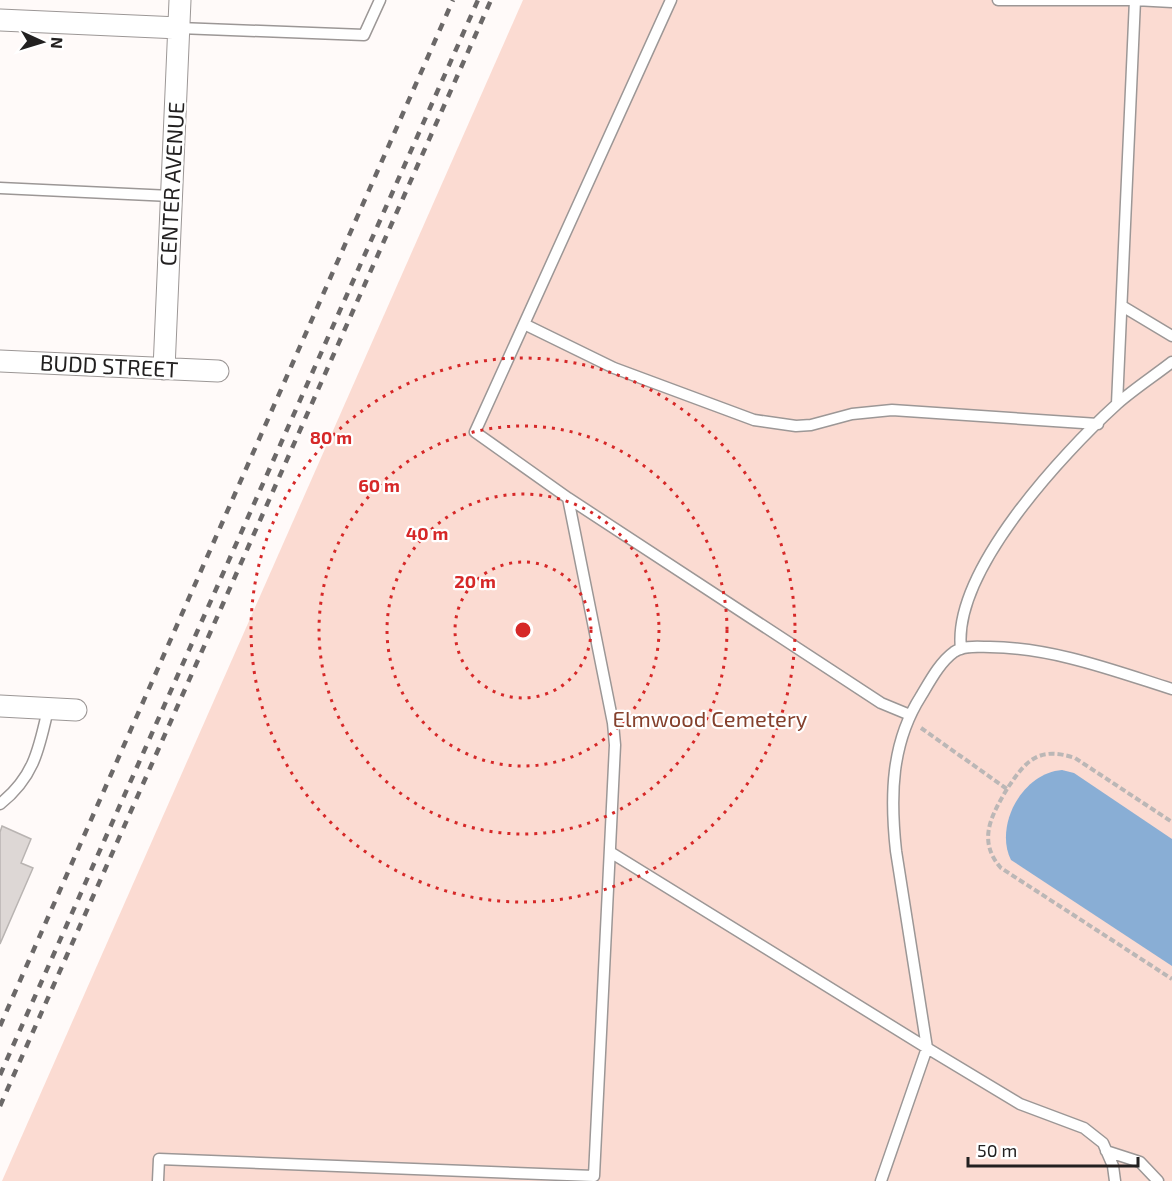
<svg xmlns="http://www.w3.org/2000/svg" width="1172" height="1181" font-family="'Exo 2',sans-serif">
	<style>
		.green { fill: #fbdbd2 }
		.water { fill: #89aed5 }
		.building { fill: #ddd7d5; stroke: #b9b4b2; stroke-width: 1.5 }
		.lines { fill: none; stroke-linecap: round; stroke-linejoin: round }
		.lane-casing { stroke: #9c9796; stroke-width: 13 }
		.street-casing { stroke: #9c9796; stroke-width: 23 }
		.path { stroke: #bbb7b6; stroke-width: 4; stroke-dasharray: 6 3; stroke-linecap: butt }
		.lane { stroke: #fff; stroke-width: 10 }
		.street { stroke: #fff; stroke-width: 21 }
		.rail { stroke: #6b6868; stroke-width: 4.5; stroke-dasharray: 8 8; stroke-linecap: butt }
		.ring { fill: none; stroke: #d62828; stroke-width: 3; stroke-dasharray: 3 6 }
		.labels { text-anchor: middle; stroke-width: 4.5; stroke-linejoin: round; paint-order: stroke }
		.street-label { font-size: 22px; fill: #222020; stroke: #fff }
		.park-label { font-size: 22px; fill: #84402c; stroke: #fff }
		.centre { fill: #d62828; stroke: #fff; stroke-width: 3 }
		.ring-label { font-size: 18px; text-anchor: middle; font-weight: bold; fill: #d62828; stroke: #fff; stroke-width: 4.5; stroke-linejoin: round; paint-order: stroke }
	</style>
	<rect width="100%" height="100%" fill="#fffaf9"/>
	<path class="green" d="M523,0H1172V1181H2Z"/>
	<path class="water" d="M1062,770L1074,773L1172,839V966L1011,860C994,826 1022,773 1062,770Z"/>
	<path class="building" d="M2,826L31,839L21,863L33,868L0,944V832Z"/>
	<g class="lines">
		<defs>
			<path id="lane" d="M998,0H1135
				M179,28L364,35L380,0
				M0,188L171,196
				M1122,306L1172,336
				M524,324L614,368L754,420L796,426L811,425L852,414L892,410L1098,424
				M1117,404L1135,0L1172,2
				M568,498L881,703L910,715
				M961,649C952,572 1062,454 1117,404C1134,389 1154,376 1172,362
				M0,804C34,777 39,749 48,709
				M610,852L927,1048L881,1181
				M1106,1151L1140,1162L1158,1181
				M158,1181L159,1159L594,1176L615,745L613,723L568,498L475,432L671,0
				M1115,1181L1113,1166L1103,1143L1084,1128L1020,1104L927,1048L896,851C890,796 891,743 921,696C930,681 940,662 954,652C963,645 979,647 990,647C1054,648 1112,670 1172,689"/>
			<path id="street" d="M0,20L179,28
				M0,361L218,371
				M164,369L180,0
				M0,706L76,710"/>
		</defs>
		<use href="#lane" class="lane-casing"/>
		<use href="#street" class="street-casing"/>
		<path class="path" d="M921,728L1007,789C1026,760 1039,746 1075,758L1172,822
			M1007,789C991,816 977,841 1001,868L1172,979"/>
		<use href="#lane" class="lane"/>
		<use href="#street" class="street"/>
		<path class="rail" d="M0,1026L453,0
			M0,1075L478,0
			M0,1106L491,0"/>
	</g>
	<g class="ring">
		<circle cx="523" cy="630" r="68"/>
		<circle cx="523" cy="630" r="136"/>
		<circle cx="523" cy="630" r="204"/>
		<circle cx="523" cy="630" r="272"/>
	</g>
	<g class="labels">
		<g class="street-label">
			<text transform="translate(172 184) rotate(-87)" y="8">CENTER AVENUE</text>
			<text transform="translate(109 366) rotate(3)" y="8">BUDD STREET</text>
		</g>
		<g class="park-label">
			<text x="710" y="727">Elmwood Cemetery</text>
		</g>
	</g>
	<circle cx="523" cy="630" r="9" class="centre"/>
	<g class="ring-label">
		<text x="331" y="444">80 m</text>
		<text x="379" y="492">60 m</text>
		<text x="427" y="540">40 m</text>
		<text x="475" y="588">20 m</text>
	</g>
	<g transform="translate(42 42) rotate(94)" stroke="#ffffff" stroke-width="4.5" paint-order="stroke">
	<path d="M0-4.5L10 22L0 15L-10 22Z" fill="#222020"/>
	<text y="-9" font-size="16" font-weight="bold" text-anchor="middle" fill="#222020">N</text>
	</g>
	<path d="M968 1157v9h170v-9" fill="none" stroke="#222020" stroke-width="3"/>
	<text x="977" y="1157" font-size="18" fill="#222020" stroke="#ffffff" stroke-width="4.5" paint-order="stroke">50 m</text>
</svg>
